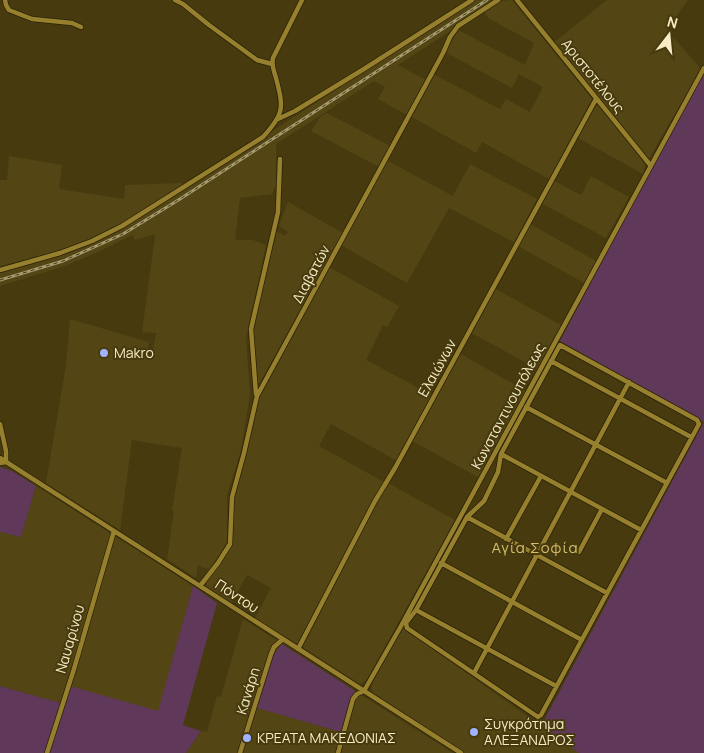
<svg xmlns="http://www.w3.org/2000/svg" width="704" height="753" font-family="Manrope,sans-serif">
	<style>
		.built { fill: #544614 }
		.green { fill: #603859 }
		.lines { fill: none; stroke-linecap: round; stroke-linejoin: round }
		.minor-casing { stroke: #292208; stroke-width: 6 }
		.minor { stroke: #967f2d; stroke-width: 4.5 }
		.rail-casing { stroke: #a59a70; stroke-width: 3 }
		.rail { stroke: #463a0e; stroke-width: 1; stroke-dasharray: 4; stroke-linecap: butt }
		.poi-dot { fill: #a1b2fd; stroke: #463a0e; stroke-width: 2 }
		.labels { text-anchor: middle; stroke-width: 4; stroke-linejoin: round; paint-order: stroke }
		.street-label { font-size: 14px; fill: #f7ecc5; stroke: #463a0e }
		.poi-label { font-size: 14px; fill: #f7ecc5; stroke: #463a0e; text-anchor: start }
		.neighbourhood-label { font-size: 15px; letter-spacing: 1px; fill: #d4bd6d; stroke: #463a0e }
	</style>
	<rect width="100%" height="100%" fill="#463a0e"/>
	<path class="built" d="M474,0H498L398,65L426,80L407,115L378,99L385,87L374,81L276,144V185L272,194L240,198L235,240H253L266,245L246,338L250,394L241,450L227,495V541L223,549L209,570L198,565L196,578L167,559L174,511L172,510L182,448L132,440L120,530L46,483L66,365L70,319L149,342L146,359L151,360L156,333L142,332L155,236L154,234L135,240L132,235L98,252L65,266L0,286V273L61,255L121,228L148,212Z
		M512,0L592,99L549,179L482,142L476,153L410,116L433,74L500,109L506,99L530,112L543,87L519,74L512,88L445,52L458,30L525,65L534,43L488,18L484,11L500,1Z
		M607,0H688L667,30L701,69L647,162L552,44Z
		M598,105L645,164L643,174L578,138V135L590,113Z
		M327,113L390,146L379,167L311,131L320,117Z
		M9,156L62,165L59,189L124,199L125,185L182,183V186L121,224L91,239L59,251L0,266V180H7Z
		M386,160L453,196L470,164L537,199L514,242L449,208L407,283L341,245Z
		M591,176L629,197L606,238L541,203L554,181L581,195Z
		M288,202L343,233L259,384L256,380L252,337L255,314L277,232L285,236L288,232L279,226Z
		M530,224L596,261L584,283L518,246Z
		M329,267L399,306L387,327L383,325L366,360L432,395L397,461L331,424L319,446L384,482L360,524L298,644L255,618L271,588L247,575L231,604L207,589L206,586L207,581L230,545L232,504L257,398Z
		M494,288L561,325L537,369L470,332Z
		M459,353L526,391L478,477L412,441Z
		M388,483L455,520L366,681L360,684L304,648L302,643L364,525Z
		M36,486L193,586L158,712L70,686L64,704L0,686V532L21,537Z
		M243,619L282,644L274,654L257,708L341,732L350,700L355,691L453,753H186L201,731L207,732L217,696L221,697Z
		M403,628L579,753H465L374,693L371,688L374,679Z"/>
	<path class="green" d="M704,70V753H579L541,726L704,422L560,341Z
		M0,467L12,471L36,486L21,537L0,532Z
		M193,586L217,603L183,725L201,731L186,753H0V686L64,704L70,686L158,711Z
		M282,644L355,691L350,700L341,732L257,708L274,654Z"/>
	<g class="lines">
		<defs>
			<path id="minor" d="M5,0L6,5L9,10L32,19L72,23L81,27
				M175,0L183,4L209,25L257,60L272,64
				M517,0L651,166
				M278,119L295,111L364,69L472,0
				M0,270L60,253L92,241L122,226L263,137C284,114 284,108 276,78C274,71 271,65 273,58L302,0
				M560,345L697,420L699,424L541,715L538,717L407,628L406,623L416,610L467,517L484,501L498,472L501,454Z
				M551,361L691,437
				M256,394L251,329L278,212L280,159
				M526,407L667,483
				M0,424L6,451V462L0,463
				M501,454L641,530
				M0,458L461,753
				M467,517L607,593
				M506,539L541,476
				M579,552L602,509
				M441,563L582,640
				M200,586L218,563L230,544L232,497L244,453L257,396L443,53L450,37L458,26L498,0
				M416,610L556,686
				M298,649L375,501L395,468L596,99
				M474,673L629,382
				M47,753L74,669L114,531
				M240,753L271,654L274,647L283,639
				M338,753L353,699L357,694L364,691L401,626L704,68"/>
		</defs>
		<use href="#minor" class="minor-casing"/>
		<use href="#minor" class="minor"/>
		<defs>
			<path id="rail" d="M0,280L63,261L123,234L180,199L487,0"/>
		</defs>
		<use href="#rail" class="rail-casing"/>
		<use href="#rail" class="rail"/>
	</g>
	<g class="poi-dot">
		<circle cx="104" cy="353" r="5"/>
		<circle cx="474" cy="732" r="5"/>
		<circle cx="247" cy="738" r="5"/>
	</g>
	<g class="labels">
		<g class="street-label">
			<text transform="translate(593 76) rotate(51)" y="5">Αριστοτέλους</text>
			<text transform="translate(311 274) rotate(-62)" y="5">Διαβατών</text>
			<text transform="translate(437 368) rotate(-61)" y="5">Ελαιώνων</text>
			<text transform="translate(508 406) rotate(-62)" y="5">Κωνσταντινουπόλεως</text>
			<text transform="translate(237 596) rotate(33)" y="5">Πόντου</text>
			<text transform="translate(70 639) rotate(-74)" y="5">Ναυαρίνου</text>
			<text transform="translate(248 691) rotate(-73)" y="5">Κανάρη</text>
		</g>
		<g class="poi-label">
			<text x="114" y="358">Makro</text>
			<text x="484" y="729">Συγκρότημα<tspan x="484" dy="16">ΑΛΕΞΑΝΔΡΟΣ</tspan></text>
			<text x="257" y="743">ΚΡΕΑΤΑ ΜΑΚΕΔΟΝΙΑΣ</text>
		</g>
		<g class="neighbourhood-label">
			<text x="535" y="553">Αγία Σοφία</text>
		</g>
	</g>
	<g transform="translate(669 35) rotate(16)" stroke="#463a0e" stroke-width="4" paint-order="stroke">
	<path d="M0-4L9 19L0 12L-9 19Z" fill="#f7ecc5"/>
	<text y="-8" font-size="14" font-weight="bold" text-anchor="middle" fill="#f7ecc5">N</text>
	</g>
</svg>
